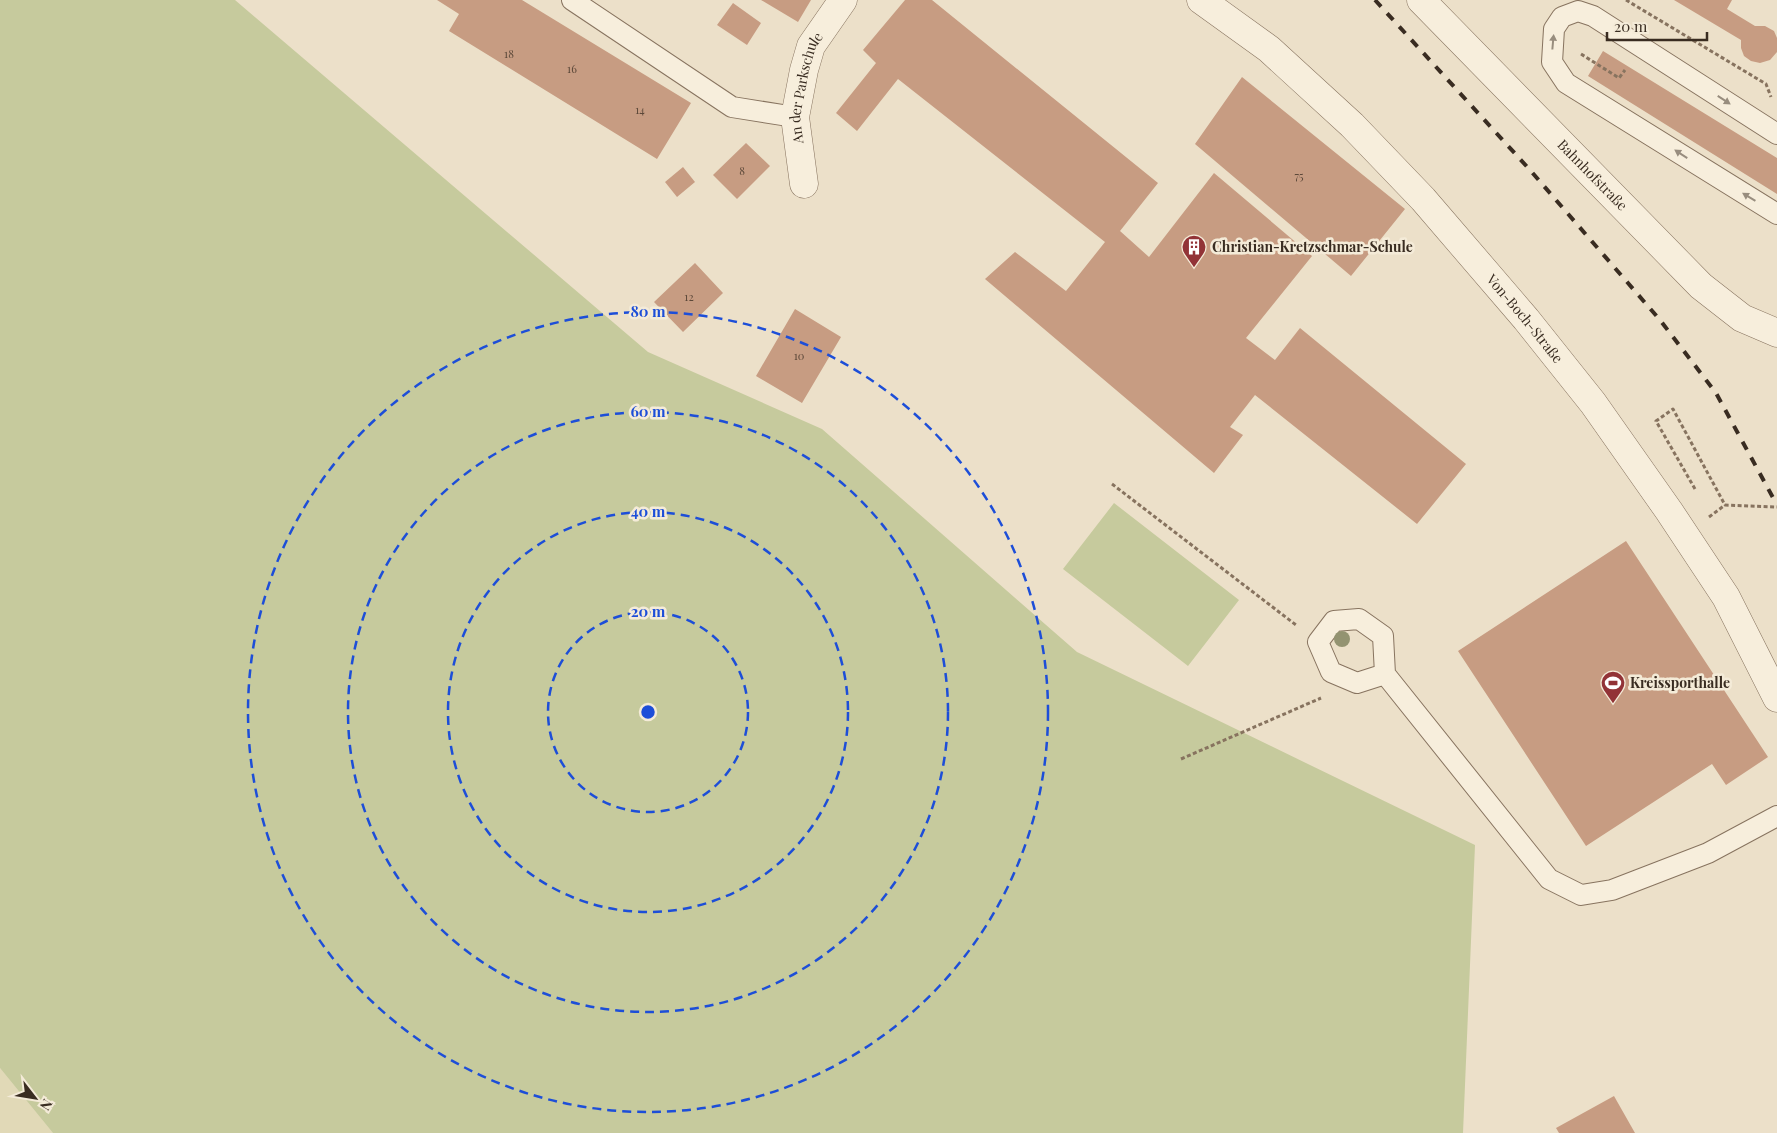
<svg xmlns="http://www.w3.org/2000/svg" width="1777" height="1133" font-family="'Playfair Display',serif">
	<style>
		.farmland { fill: #e1d9b7 }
		.green { fill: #c6ca9d }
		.building { fill: #c79c82 }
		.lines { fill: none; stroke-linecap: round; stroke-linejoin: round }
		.service-casing { stroke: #87735f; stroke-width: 22 }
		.minor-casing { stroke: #87735f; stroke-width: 29 }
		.tertiary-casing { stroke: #87735f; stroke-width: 29 }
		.path { stroke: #87735f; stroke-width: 3; stroke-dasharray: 4 2.5; stroke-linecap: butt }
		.service { stroke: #f7eedc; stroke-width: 20 }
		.minor { stroke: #f7eedc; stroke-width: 28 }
		.tertiary { stroke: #f7eedc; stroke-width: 28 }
		.rail { stroke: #392c21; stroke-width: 4; stroke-dasharray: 9 9; stroke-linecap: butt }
		.tree { fill: #939371 }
		.oneway { fill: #988d7e }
		.ring { fill: none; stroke: #1d4ed8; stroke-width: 2.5; stroke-dasharray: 9 6 }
		.labels { text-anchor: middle; stroke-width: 5; stroke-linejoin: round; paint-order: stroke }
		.number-label { font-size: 11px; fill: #5c4839 }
		.street-label { font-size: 14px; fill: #392c21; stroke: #f4ebd8 }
		.poi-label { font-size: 14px; font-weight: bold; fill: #392c21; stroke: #f4ebd8; text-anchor: start }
		.centre { fill: #1d4ed8; stroke: #f4ebd8; stroke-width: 2.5 }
		.ring-label { font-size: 15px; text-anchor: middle; font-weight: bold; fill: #1d4ed8; stroke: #f4ebd8; stroke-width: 5; stroke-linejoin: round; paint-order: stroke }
	</style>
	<rect width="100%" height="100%" fill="#ece0c9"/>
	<path class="farmland" d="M0,1068L53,1133H0Z"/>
	<path class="green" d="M0,0H235L648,352L822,429L1077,652L1475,845L1463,1133H53L0,1068Z
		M1114,503L1239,600L1188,666L1063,569Z"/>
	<path class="building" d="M437,0H522L691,103L657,159L449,31L459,14Z
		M761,0H811L798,22Z
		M905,0H932L1158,183L1120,231L1149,257L1214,173L1312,256L1246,338L1275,360L1300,328L1466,464L1417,524L1255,395L1230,427L1243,435L1214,473L985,279L1015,252L1066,291L1105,242L898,79L857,131L836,113L876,63L863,50Z
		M1674,0H1732L1727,9L1755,26H1765L1774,31L1777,38V52L1770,60L1760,63L1751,61L1744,56L1741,48V40Z
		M733,3L761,23L747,45L717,25Z
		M1603,51L1777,158V194L1588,76Z
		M1242,77L1405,209L1351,276L1195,144Z
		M746,143L770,166L737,199L713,175Z
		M683,167L695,182L677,197L665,182Z
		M695,263L723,293L683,332L654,302Z
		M795,309L841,337L802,403L756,376Z
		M1626,541L1768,757L1726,785L1712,764L1586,846L1458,651Z
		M1614,1096L1635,1133H1559L1556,1128Z"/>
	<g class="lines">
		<defs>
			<path id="service" d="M572,0L732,107L795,117
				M1777,134L1593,16L1578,11L1562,17L1554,29L1552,62L1566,83L1777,214
				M1385,674L1357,683L1331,672L1318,642L1334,621L1359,619L1383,636L1385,674L1549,879L1581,895L1612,890L1708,853L1777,816"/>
			<g id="minor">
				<path id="s1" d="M1201,0L1269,49L1352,125L1423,199L1526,319L1593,403L1669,511L1726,597L1777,698"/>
				<path id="s2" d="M804,184L795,117L804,70L811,46L843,0"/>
			</g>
			<g id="tertiary">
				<path id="s3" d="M1421,0L1701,286L1742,318L1777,333"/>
			</g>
		</defs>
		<use href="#service" class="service-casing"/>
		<use href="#minor" class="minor-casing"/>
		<use href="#tertiary" class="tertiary-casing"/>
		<path class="path" d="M1626,0L1766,84L1771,97
			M1581,54L1619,78L1625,70
			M1112,484L1296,625
			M1695,489L1656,421L1673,409L1725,505L1777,507
			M1709,517L1725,505
			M1181,759L1321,698"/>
		<use href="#service" class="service"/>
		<use href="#minor" class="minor"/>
		<use href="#tertiary" class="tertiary"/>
		<path class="rail" d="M1375,0L1530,170L1660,320L1716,393L1777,505"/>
	</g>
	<circle class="tree" cx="1342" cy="639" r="8"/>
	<defs><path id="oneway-solid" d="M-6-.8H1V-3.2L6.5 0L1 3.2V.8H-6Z" transform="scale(1.25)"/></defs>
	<g class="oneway">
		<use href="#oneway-solid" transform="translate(1553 42) rotate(-85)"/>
		<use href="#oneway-solid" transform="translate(1724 100) rotate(33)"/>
		<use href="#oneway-solid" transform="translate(1681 154) rotate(-147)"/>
		<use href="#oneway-solid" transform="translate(1749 197) rotate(-149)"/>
	</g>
	<g class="ring">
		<circle cx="648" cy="712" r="100"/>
		<circle cx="648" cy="712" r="200"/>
		<circle cx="648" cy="712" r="300"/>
		<circle cx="648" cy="712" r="400"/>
	</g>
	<defs>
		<symbol id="building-pin" viewBox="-11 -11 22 30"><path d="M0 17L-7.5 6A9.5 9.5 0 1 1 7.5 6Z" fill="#923337" stroke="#f4ebd8"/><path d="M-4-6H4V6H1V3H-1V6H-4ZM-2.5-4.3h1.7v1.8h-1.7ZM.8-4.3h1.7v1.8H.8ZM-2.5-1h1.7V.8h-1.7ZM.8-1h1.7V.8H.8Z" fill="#fff"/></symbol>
		<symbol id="stadium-pin" viewBox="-11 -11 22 30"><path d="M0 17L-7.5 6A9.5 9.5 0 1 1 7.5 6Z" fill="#923337" stroke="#f4ebd8"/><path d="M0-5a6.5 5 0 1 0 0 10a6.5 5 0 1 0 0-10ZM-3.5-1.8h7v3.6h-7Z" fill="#fff"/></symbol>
	</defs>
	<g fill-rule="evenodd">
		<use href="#building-pin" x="1180" y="233" width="28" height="38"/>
		<use href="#stadium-pin" x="1599" y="669" width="28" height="38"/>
	</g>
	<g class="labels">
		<g class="number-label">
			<text x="509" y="58">18</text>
			<text x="572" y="73">16</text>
			<text x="640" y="114">14</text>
			<text x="742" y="175">8</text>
			<text x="1299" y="180">75</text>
			<text x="689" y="301">12</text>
			<text x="799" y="360">10</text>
		</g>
		<g class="street-label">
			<text dy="5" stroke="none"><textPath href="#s2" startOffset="98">An der Parkschule</textPath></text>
			<text dy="5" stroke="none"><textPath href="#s3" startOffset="245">Bahnhofstraße</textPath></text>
			<text dy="5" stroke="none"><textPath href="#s1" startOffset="456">Von-Boch-Straße</textPath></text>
		</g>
		<g class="poi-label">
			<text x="1212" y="252">Christian-Kretzschmar-Schule</text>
			<text x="1630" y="688">Kreissporthalle</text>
		</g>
	</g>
	<circle cx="648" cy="712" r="8" class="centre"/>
	<g class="ring-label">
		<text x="648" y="317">80 m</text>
		<text x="648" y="417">60 m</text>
		<text x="648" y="517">40 m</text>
		<text x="648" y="617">20 m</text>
	</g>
	<g transform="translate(35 1098) rotate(121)" stroke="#f4ebd8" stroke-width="4" paint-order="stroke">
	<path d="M0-4L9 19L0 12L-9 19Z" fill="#392c21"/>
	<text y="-8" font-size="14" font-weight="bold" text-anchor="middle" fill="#392c21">N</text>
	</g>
	<path d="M1607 32v8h100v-8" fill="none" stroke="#392c21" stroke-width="2.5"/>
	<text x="1614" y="32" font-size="15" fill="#392c21" stroke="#f4ebd8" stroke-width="4" paint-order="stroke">20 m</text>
</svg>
